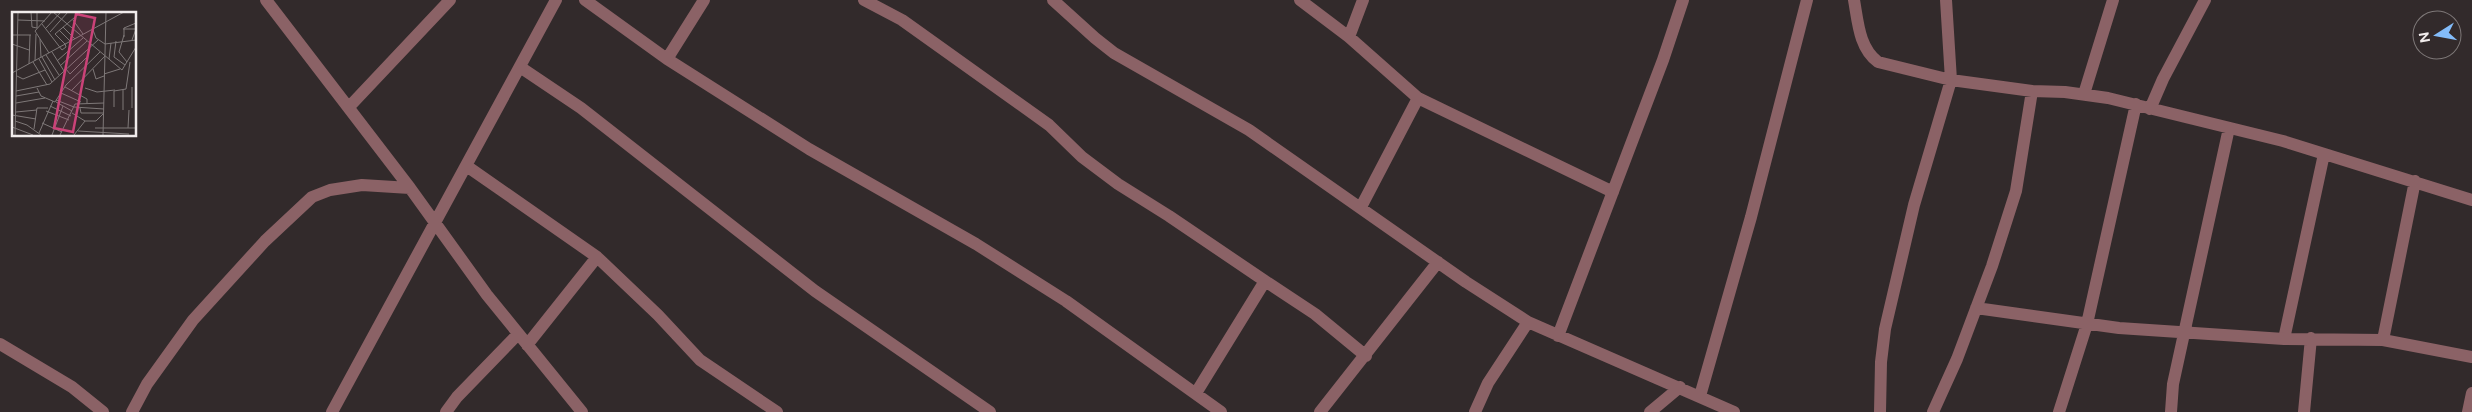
<svg xmlns="http://www.w3.org/2000/svg" width="2472" height="412" font-family="Figtree,sans-serif">
	<style>
		.lines { fill: none; stroke-linecap: round; stroke-linejoin: round }
		.minor { stroke: #8b6266; stroke-width: 12 }
		.inset-road { fill: none; stroke: #7e7878; stroke-width: 1 }
		.view { fill: #cb4278; fill-opacity: 0.15; stroke: #cb4278; stroke-width: 2.5 }
		.inset-edge { fill: none; stroke: #f1ecec; stroke-width: 2.5 }
	</style>
	<rect width="100%" height="100%" fill="#322a2b"/>
	<g class="lines">
		<path class="minor" d="M266,0L410,188L487,295L582,412
			M585,0L667,59L809,149L976,244L1066,301L1221,412
			M864,0L902,20L1049,125L1082,157L1118,184L1169,216L1265,281L1196,393
			M1053,0L1095,38L1114,53L1249,130L1466,282L1528,322L1734,412
			M1300,0L1349,37L1418,98L1613,192
			M1854,0C1858,22 1859,48 1878,62L1951,80L2032,91L2065,92L2108,98L2283,141L2472,200
			M1349,37L1363,0
			M667,59L704,0
			M520,67L581,108L815,291L990,412
			M2084,94L2113,0
			M349,107L450,0
			M2150,109L2163,79L2205,0
			M468,167L597,257L658,315L700,360L777,412
			M1361,207L1418,98
			M1265,281L1315,314L1366,356
			M1976,308L2119,328L2284,339L2383,340L2472,357
			M1558,336L1663,60L1683,0
			M2284,339L2324,154
			M2383,340L2415,181
			M0,344L72,387L103,412
			M527,345L597,257
			M1700,396L1751,217L1807,0
			M132,412L147,384L193,320L265,241L312,197L330,190L362,185L410,188
			M332,412L556,0
			M446,412L457,397L518,334
			M1320,412L1438,262
			M1475,412L1488,383L1528,322
			M1650,412L1680,387
			M1880,412L1881,362L1885,329L1914,205L1951,80L1946,0
			M1933,412L1957,359L1992,266L2016,191L2032,91
			M2059,412L2087,324L2136,104
			M2171,412L2173,384L2229,128
			M2304,412L2311,338
			M2468,412L2472,393"/>
	</g>
	<g transform="translate(12 12)">
		<rect width="124" height="124" fill="#322a2b"/>
		<path class="inset-road" d="M19,0L20,15L25,16M25,0V16M41,0L110,58L124,35M6,8L33,9M61,8L71,22M30,12L50,38L54,35L53,32M51,15L63,27M34,16L49,0M111,17H124L120,28M47,18L58,29M81,18L84,26L93,32L124,28M38,20L56,0M0,23H19M112,23L107,40L115,50M112,25V16L124,11M28,27L29,45M104,29L102,45L113,53M0,32L17,38M53,32L43,22L69,0M40,40L52,59M37,41L23,19L40,0M34,43L47,63M30,45L43,68M27,47L40,70M97,47L99,31M23,49L24,22M45,49L71,26M21,50L35,73M17,52L18,23M48,54L75,29M54,57L58,62L75,45M81,57L84,67L92,64M0,61L112,0M92,62L108,57M5,64L11,67L33,58M53,75L75,87V91M120,75V96M25,76L29,84L43,90L54,73L88,40M73,76L85,80L103,78M111,78V98M4,79L38,72L86,28M59,79L93,44M49,81L69,90M4,84L27,80M44,88L62,95L92,97M44,90L60,99M4,91L33,86M38,94L59,104M102,95V79L114,77L118,50M34,99L57,108M4,100L25,98M60,101L73,109M0,103L24,107M3,109L15,113L29,123M30,111L50,120M0,115L21,123M83,116H124M116,116L117,98M22,117L25,96H36M66,119L117,122M27,121L41,89M3,123L6,0M40,123L51,94M48,123L63,92L92,91M62,123L73,109H84L92,101H69L68,96M91,123L94,0"/>
		<path class="view" d="M64,2L83,6L61,120L42,116Z"/>
		<rect width="124" height="124" class="inset-edge"/>
	</g>
	<g transform="translate(2437 35) rotate(259)"><circle r="24" fill="#322a2b" stroke="#7e7878"/>
	<path d="M0-4L9 19L0 12L-9 19Z" fill="#83bcfa"/>
	<text y="-8" font-size="14" font-weight="bold" text-anchor="middle" fill="#f1ecec">N</text>
	</g>
</svg>
